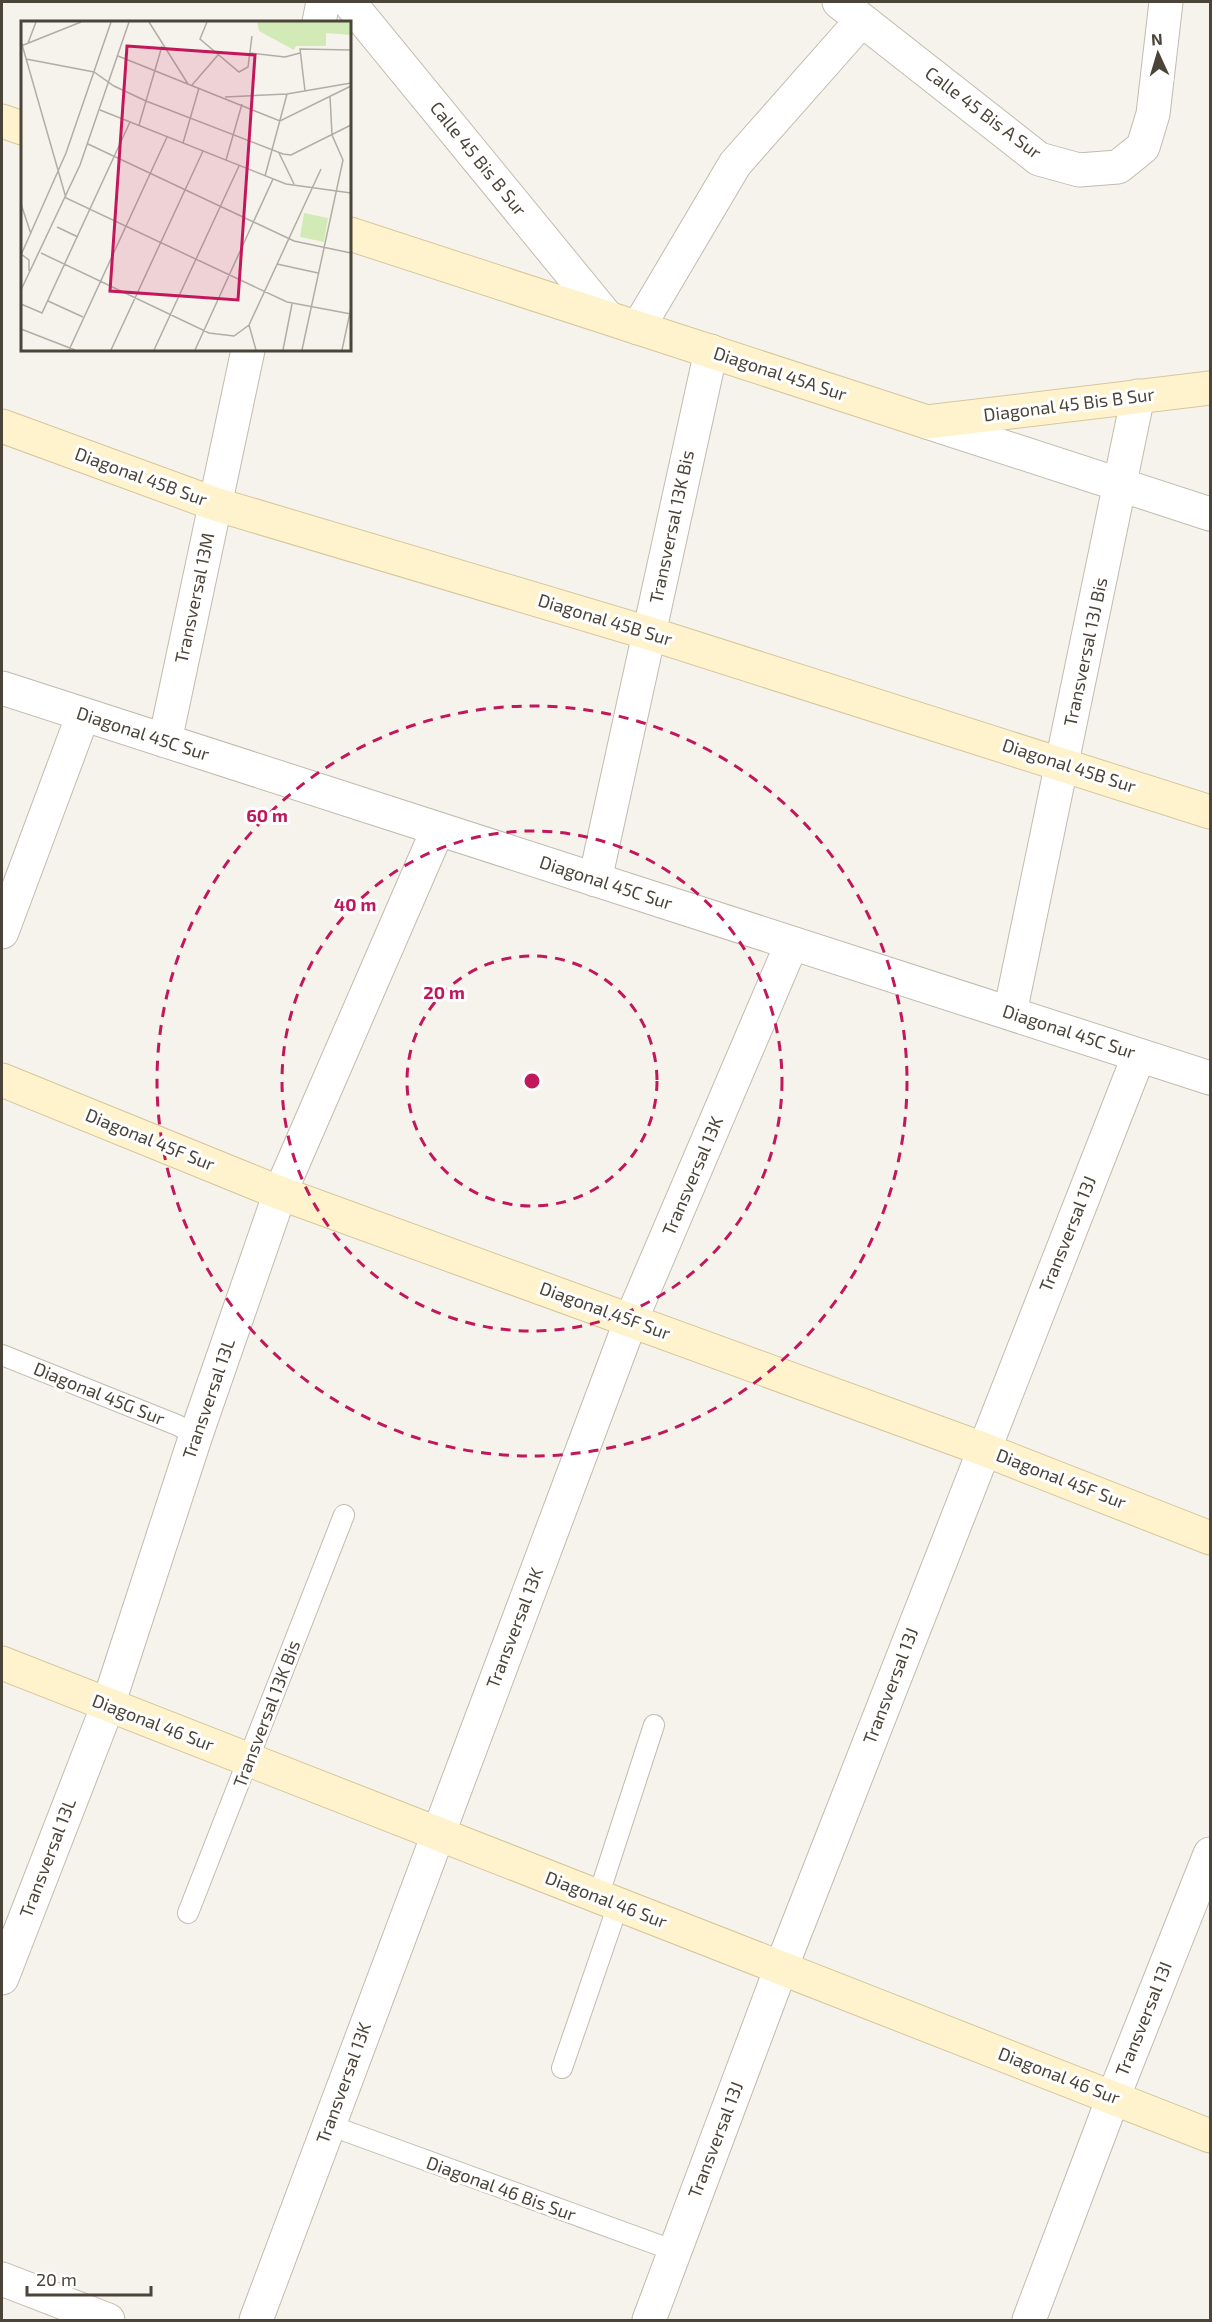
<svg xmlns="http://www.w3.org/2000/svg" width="1212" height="2322" font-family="'Exo 2',sans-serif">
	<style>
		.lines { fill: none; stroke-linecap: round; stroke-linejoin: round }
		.lane-casing { stroke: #c2bbae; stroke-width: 22 }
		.street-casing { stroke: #c2bbae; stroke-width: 35 }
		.secondary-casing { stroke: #d6c79b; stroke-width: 35 }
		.lane { stroke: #fff; stroke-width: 20 }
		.street { stroke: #fff; stroke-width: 33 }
		.secondary { stroke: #fff3cd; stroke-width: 33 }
		.ring { fill: none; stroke: #c2185b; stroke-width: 3; stroke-dasharray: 10 8 }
		.labels { text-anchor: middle; stroke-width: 6; stroke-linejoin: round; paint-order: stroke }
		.street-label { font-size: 18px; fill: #4b4439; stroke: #fff }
		.inset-road { fill: none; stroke: #b2ada4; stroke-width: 1.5 }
		.view { fill: #c2185b; fill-opacity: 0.15; stroke: #c2185b; stroke-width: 3 }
		.inset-edge { fill: none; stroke: #4b4439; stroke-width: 3 }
		.centre { fill: #c2185b; stroke: #fff; stroke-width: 3 }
		.ring-label { font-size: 18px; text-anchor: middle; font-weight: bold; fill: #c2185b; stroke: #fff; stroke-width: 6; stroke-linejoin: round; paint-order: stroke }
	</style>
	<rect width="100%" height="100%" fill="#f6f3ec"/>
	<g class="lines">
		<defs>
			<path id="lane" d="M2,1355L177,1425L196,1435
				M598,1897L654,1725
				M188,1913L344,1515
				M562,2068L618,1905
				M329,2125L675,2251"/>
			<path id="street" d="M349,2L607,317
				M839,2L1039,159L1079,170L1118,167L1143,147L1153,114L1166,2
				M319,22L323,2
				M638,328L735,164L862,20
				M927,422L1210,514
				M2,688L1210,1078
				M165,741L248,350
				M595,880L711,351
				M2,932L83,715
				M1010,1013L1138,396
				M2,1978L108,1705L196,1435L280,1193L438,829
				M2,2279L108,2320
				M256,2320L631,1320L792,943
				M649,2320L781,1968L1139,1055
				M1029,2320L1113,2098L1210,1854"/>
			<path id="secondary" d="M2,121L22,128
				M350,234L927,422L1210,388
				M2,426L215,504L648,633L1210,812
				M2,1080L280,1193L983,1449L1210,1538
				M2,1663L1210,2136"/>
		</defs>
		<use href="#lane" class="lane-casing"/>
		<use href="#street" class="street-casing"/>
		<use href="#secondary" class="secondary-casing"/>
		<use href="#lane" class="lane"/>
		<use href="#street" class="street"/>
		<use href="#secondary" class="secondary"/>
	</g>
	<g class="ring">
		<circle cx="532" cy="1081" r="125"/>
		<circle cx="532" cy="1081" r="250"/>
		<circle cx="532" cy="1081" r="375"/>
	</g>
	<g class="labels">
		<g class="street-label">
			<text transform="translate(983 113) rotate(37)" y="6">Calle 45 Bis A Sur</text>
			<text transform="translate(478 159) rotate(51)" y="6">Calle 45 Bis B Sur</text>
			<text transform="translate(780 374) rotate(18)" y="6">Diagonal 45A Sur</text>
			<text transform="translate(1069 405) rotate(-7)" y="6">Diagonal 45 Bis B Sur</text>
			<text transform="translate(141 477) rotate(20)" y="6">Diagonal 45B Sur</text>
			<text transform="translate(672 527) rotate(-78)" y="6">Transversal 13K Bis</text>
			<text transform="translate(195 598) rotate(-78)" y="6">Transversal 13M</text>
			<text transform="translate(605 620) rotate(17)" y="6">Diagonal 45B Sur</text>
			<text transform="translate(1086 652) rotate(-78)" y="6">Transversal 13J Bis</text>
			<text transform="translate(143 734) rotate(18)" y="6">Diagonal 45C Sur</text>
			<text transform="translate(1069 766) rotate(18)" y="6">Diagonal 45B Sur</text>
			<text transform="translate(606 883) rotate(18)" y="6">Diagonal 45C Sur</text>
			<text transform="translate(1069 1032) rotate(18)" y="6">Diagonal 45C Sur</text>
			<text transform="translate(150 1140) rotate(22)" y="6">Diagonal 45F Sur</text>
			<text transform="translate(693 1176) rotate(-67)" y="6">Transversal 13K</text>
			<text transform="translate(1068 1234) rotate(-68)" y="6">Transversal 13J</text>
			<text transform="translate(605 1311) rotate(20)" y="6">Diagonal 45F Sur</text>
			<text transform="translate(99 1394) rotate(22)" y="6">Diagonal 45G Sur</text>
			<text transform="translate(209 1399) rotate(-71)" y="6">Transversal 13L</text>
			<text transform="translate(1061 1479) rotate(21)" y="6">Diagonal 45F Sur</text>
			<text transform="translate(515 1628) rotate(-69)" y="6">Transversal 13K</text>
			<text transform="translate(891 1686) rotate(-69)" y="6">Transversal 13J</text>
			<text transform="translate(267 1714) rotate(-69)" y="6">Transversal 13K Bis</text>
			<text transform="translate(153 1723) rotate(21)" y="6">Diagonal 46 Sur</text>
			<text transform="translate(48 1858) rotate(-69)" y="6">Transversal 13L</text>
			<text transform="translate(606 1900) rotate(21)" y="6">Diagonal 46 Sur</text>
			<text transform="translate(1144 2019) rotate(-68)" y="6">Transversal 13I</text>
			<text transform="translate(1059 2076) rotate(21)" y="6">Diagonal 46 Sur</text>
			<text transform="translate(344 2083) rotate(-70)" y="6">Transversal 13K</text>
			<text transform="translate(716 2140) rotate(-69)" y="6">Transversal 13J</text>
			<text transform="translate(501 2189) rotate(20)" y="6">Diagonal 46 Bis Sur</text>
		</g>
	</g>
	<g transform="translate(21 21)">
		<rect width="330" height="330" fill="#f6f3ec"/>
		<path d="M283,192L307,197L303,221L279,216Z" fill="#d2eab5"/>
		<path d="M236,1H330V14L305,12V25H275L273,29L238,10Z" fill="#d2eab5"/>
		<path class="inset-road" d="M128,1L167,63M186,1L179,18L218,51L227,46L231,15M0,20L45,177L266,281L330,293M7,22L15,1M0,25L60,1M229,32L264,36L279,32M97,35L259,100L330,65M5,38L73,51L93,65L125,80L262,133L270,134L330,104M171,64L197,34M284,70L279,28L330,29M204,76L266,73L330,62M79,89L265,163L330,172M118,104L141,25M162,122L178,67M67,123L273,220L330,232M258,132L273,163M205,139L221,83M244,155L266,73M0,183L10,213M36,206L57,216M20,232L188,312L213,315L228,304L300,148M0,233L8,239V250M0,234L45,132L90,1M256,243L297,252M0,269L59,144L108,1M27,280L62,296M0,283L21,292L109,101M228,304L235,329M0,308L54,329M48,329L146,116M90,329L182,130M133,329L218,145M174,329L252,158M262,329L271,283M281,329L322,139L311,114L309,75M321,329L330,287"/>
		<path class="view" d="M106,25L234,34L217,279L89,270Z"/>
		<rect width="330" height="330" class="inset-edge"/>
	</g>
	<circle cx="532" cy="1081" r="9" class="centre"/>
	<g class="ring-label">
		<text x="267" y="822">60 m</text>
		<text x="355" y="911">40 m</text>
		<text x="444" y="999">20 m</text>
	</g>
	<rect width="1212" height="2322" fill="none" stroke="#4b4439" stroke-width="6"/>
	<g transform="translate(1158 54) rotate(356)" stroke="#ffffff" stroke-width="4.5" paint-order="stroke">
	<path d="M0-4.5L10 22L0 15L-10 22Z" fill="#4b4439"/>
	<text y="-9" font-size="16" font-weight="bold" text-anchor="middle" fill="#4b4439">N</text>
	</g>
	<path d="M27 2286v9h124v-9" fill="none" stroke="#4b4439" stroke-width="3"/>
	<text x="36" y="2286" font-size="18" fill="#4b4439" stroke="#ffffff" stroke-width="4.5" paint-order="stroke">20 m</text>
</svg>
